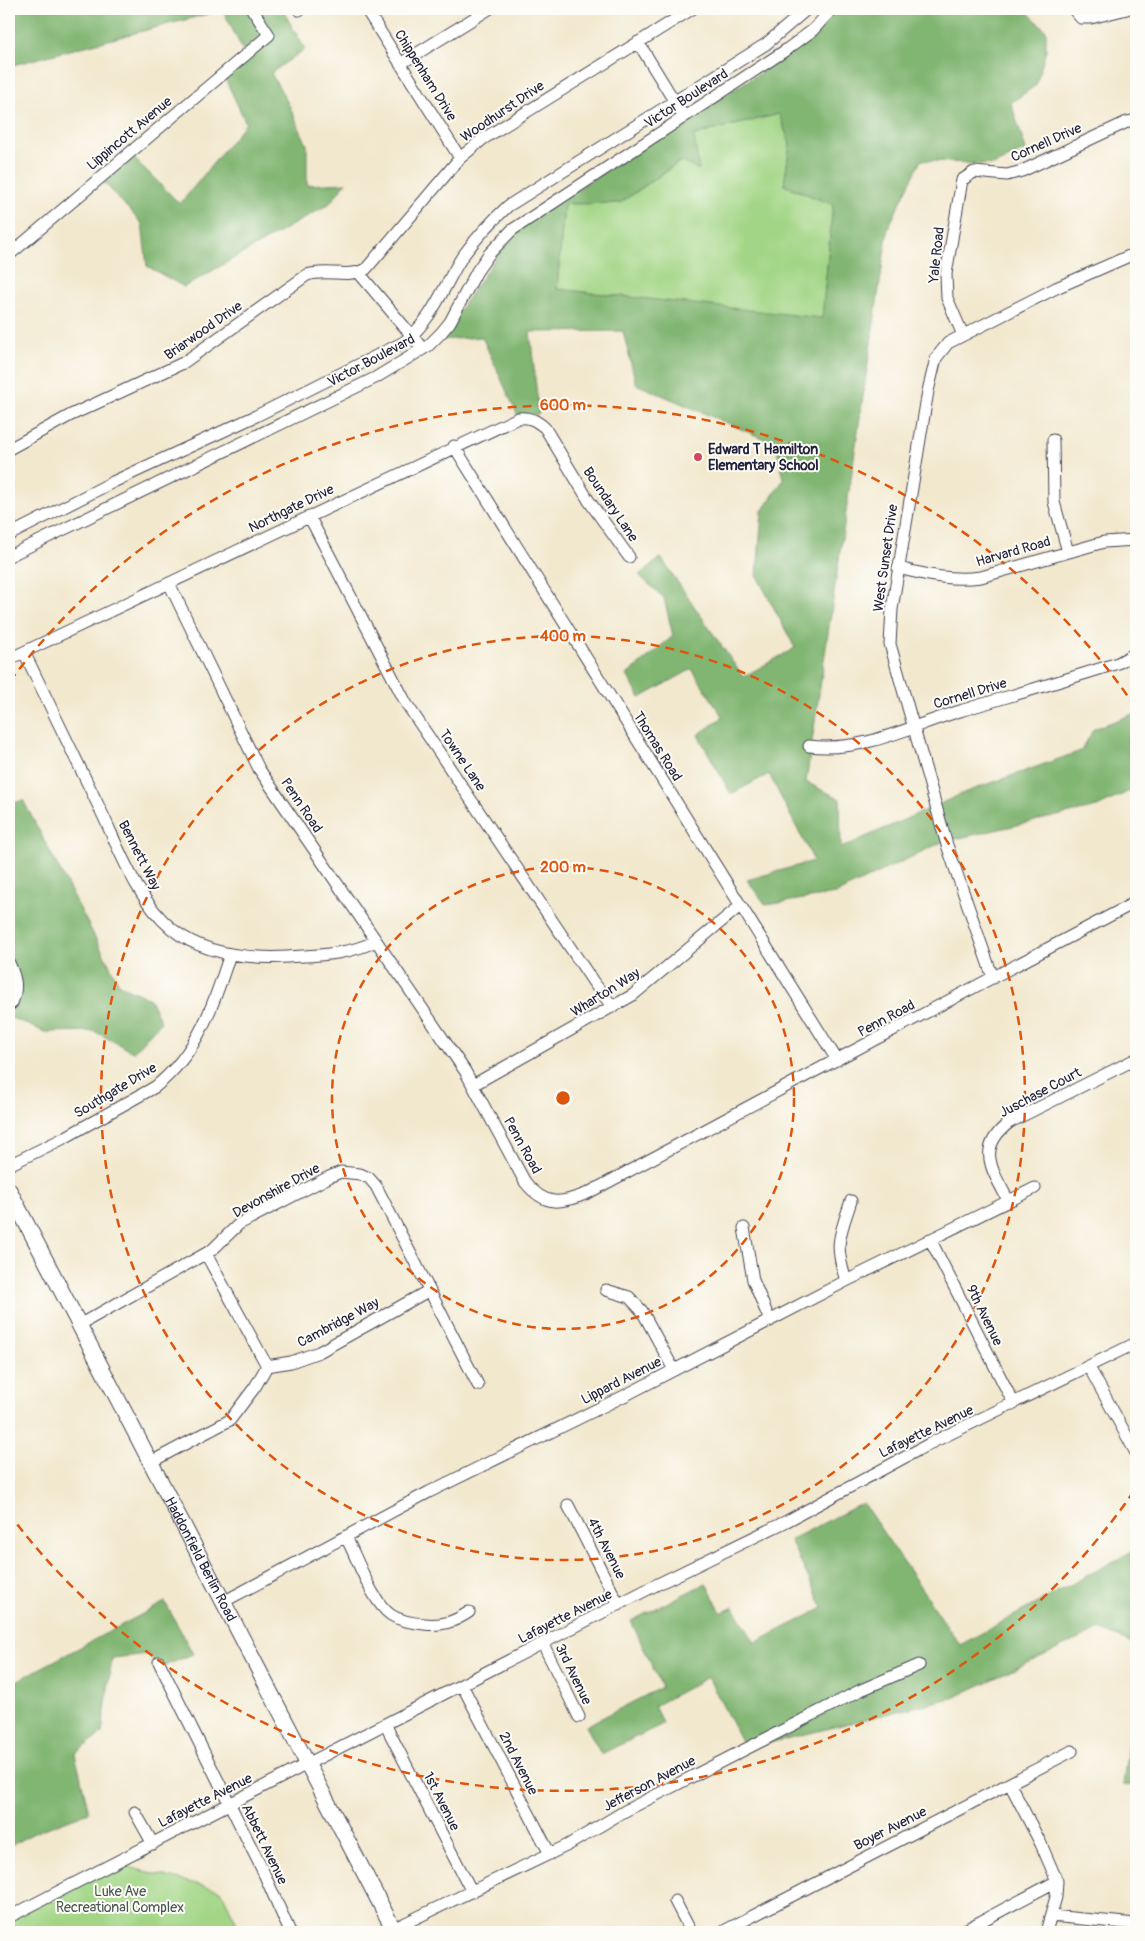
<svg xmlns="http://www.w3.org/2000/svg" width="1145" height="1941" font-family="Pangolin,sans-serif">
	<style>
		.green { fill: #a2d585; stroke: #627c60 }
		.forest { fill: #81b672; stroke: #526c56; fill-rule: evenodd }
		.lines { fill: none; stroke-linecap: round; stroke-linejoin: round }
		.minor-casing { stroke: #414051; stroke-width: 13 }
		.major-casing { stroke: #414051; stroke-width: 17 }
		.minor { stroke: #fff; stroke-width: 11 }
		.major { stroke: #fff; stroke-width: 15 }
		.ring { fill: none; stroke: #de560e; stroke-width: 2.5; stroke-dasharray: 9 6 }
		.poi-dot { fill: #d1495b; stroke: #fdfcf7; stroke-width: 2 }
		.labels { text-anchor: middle; stroke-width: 4; stroke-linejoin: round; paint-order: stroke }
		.street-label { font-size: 14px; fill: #22223b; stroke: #fdfcf7 }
		.poi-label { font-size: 14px; font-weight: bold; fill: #22223b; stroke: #fdfcf7; text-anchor: start }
		.park-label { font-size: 14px; fill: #485851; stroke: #fdfcf7 }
		.centre { fill: #de560e; stroke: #fdfcf7; stroke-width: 2.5 }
		.ring-label { font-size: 15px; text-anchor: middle; font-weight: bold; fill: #de560e; stroke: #fdfcf7; stroke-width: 4; stroke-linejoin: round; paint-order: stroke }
	</style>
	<rect width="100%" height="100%" fill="#fdfcf7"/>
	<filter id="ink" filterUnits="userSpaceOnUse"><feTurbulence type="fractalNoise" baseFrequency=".02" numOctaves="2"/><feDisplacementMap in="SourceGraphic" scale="10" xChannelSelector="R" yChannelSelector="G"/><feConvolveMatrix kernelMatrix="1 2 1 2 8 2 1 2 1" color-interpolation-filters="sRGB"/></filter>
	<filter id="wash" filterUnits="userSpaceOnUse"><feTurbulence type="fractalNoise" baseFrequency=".0096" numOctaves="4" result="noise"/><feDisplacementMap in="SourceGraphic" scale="20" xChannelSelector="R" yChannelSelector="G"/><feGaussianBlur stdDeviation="1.12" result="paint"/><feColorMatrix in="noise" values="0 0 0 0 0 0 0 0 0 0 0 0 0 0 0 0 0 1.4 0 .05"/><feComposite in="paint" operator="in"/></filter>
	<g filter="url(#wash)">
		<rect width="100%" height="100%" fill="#f2e8ce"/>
		<path class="green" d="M779,114L790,144L784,185L833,204L822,319L557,289L564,204L620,203L681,161L694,135Z
			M116,1864L221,1890L241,1932H9V1919Z"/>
		<path class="forest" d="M9,9H282L305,49L271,73L290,107L307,145V185L346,183L329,204L184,287L147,266L142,224L102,180L129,153L180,204L246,123L222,72L245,55L223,10L9,66Z
			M834,9H1024L1046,30V50L1036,85L1011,103L1026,150L993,165L921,160L888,228L806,782L840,799L841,848L966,792L1081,751L1094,729L1136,713V788L1097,807L942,842L835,894L766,905L747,880L814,861L769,774L731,794L698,735L723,717L692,669L640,698L627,675L673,636L664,598L639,575L661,558L743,677L795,648L757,576L762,511L784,479L776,444L636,384L623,331L530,332L539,414L518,416L482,337L439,340L516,228L807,43ZM779,114L790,144L784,185L833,205L822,318L557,289L564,204L620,203L680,161L699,170L694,135Z
			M23,800L120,985L150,999L161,1022L133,1052L94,1031L45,1032L9,1017V805Z
			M9,1338L15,1422L9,1435Z
			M863,1503L960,1645L1136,1549V1646L1100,1629L955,1697L745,1749L708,1677L654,1706L663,1724L601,1754L586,1726L662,1687L631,1621L706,1583L721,1613L734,1607L755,1643L823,1608L790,1540Z
			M165,1602L193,1654L157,1669L149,1654L112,1658L102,1733L75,1754L89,1812L36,1832L9,1846V1685Z
			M1136,1675V1786L1123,1785Z"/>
	</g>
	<g filter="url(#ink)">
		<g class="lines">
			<defs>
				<path id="minor" d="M366,9L460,158
					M1073,9L1081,18H1091L1127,9
					M299,10L301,9
					M638,42L684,117
					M400,64L489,9
					M9,255L269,35L252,9
					M359,273L423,349
					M963,335L947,298L946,274L962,180L974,172L1007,175L1022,171L1127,122L1136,120
					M1053,440L1054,502L1068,552
					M454,446L837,1060
					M9,449L71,415L183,363L307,275C327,268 347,279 366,269L460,158L483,139L692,9
					M309,516L406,703L594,983L613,1007
					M9,535L113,482L256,416L404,342C433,320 443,287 462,257C476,238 491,222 508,206L766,44L807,9
					M9,556L375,378L428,346L441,333L450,322L477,271L489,254L512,230L786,50L813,30L832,9
					M898,568C927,575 951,581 981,577L1104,542L1136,540
					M169,583L259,769L465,1071L525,1182C545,1207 561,1204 588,1193L800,1079L1136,902
					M24,652C49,704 75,757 100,809C120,850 136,899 172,929C204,955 248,959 288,957C319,955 348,955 376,941
					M9,659L518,418C530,417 536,420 545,428L589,501L629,557
					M809,746C866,752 907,727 960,711C1013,695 1066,680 1118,663L1136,653
					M9,963C16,978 18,988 12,1003L9,1005
					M993,978L947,845L890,644L892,609L928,391L936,358L948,343L1056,288L1136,253
					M473,1085L633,995L740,906
					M9,1165L64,1138L155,1087C198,1053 214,1004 230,954
					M1008,1200C991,1168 976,1148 1010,1122L1136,1059
					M744,1228L753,1280L770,1321
					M930,1239L1014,1404
					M206,1254L267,1366
					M846,1281C834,1243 839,1238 851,1201
					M606,1290L629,1297L642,1311L674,1370
					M79,1325L212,1250L239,1224L329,1177L341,1172L360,1174L369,1178L376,1186L478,1385
					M267,1366L291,1362L319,1352L428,1291
					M1089,1367L1136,1453
					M151,1462L230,1420L255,1387L267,1366
					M568,1505L619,1605
					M346,1537C357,1558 372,1602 391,1615C400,1621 413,1623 424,1624C442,1626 454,1622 469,1612
					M223,1602L429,1492L624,1396L846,1281L1035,1188
					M543,1644L579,1717
					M159,1662L262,1869L290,1932
					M462,1685L550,1854
					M385,1724L472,1892
					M1010,1784L1041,1844L1057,1881L1056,1897L1046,1932
					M135,1812L153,1844
					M675,1901L691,1932
					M1051,1916L1136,1924
					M9,1917L656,1585L787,1521L931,1443L1136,1343
					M393,1929L568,1845L625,1811L861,1690L919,1665
					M722,1932L1072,1751
					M961,1932L1057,1881"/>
				<g id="major">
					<path id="s1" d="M9,1190L395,1932"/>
				</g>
			</defs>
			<use href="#minor" class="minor-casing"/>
			<use href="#major" class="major-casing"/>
			<use href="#minor" class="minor"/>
			<use href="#major" class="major"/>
		</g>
	</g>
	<g class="ring">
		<circle cx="563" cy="1098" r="231"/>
		<circle cx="563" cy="1098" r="462"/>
		<path d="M1134 1491A693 693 0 0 1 10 1515M10 681A693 693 0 0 1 1134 705"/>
	</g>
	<circle class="poi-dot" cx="698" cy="457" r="5"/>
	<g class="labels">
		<g class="street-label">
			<text transform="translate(426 75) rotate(58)" y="5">Chippenham Drive</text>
			<text transform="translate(686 98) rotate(-33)" y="5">Victor Boulevard</text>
			<text transform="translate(502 111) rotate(-34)" y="5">Woodhurst Drive</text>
			<text transform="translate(129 133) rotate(-40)" y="5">Lippincott Avenue</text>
			<text transform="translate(1046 142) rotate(-24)" y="5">Cornell Drive</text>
			<text transform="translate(936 255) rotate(-84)" y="5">Yale Road</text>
			<text transform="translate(203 330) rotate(-35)" y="5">Briarwood Drive</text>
			<text transform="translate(371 360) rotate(-28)" y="5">Victor Boulevard</text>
			<text transform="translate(611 504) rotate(56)" y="5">Boundary Lane</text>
			<text transform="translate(291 508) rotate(-26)" y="5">Northgate Drive</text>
			<text transform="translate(1013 551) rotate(-16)" y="5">Harvard Road</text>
			<text transform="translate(885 558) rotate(-82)" y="5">West Sunset Drive</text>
			<text transform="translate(970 693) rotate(-17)" y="5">Cornell Drive</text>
			<text transform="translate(658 746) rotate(58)" y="5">Thomas Road</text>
			<text transform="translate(463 760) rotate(56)" y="5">Towne Lane</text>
			<text transform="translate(302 805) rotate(56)" y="5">Penn Road</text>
			<text transform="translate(140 855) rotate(63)" y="5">Bennett Way</text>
			<text transform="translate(605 992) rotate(-32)" y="5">Wharton Way</text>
			<text transform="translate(886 1018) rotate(-28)" y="5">Penn Road</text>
			<text transform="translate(115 1090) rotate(-31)" y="5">Southgate Drive</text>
			<text transform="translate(1040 1092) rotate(-28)" y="5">Juschase Court</text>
			<text transform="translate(523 1145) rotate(61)" y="5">Penn Road</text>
			<text transform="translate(276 1190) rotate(-29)" y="5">Devonshire Drive</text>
			<text transform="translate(985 1315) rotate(64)" y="5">9th Avenue</text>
			<text transform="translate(338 1322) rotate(-28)" y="5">Cambridge Way</text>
			<text transform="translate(621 1380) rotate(-27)" y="5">Lippard Avenue</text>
			<text transform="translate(926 1431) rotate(-26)" y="5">Lafayette Avenue</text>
			<text transform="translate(607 1548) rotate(63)" y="5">4th Avenue</text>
			<text dy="5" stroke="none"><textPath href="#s1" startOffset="416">Haddonfield Berlin Road</textPath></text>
			<text transform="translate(565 1616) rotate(-27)" y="5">Lafayette Avenue</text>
			<text transform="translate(574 1674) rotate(64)" y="5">3rd Avenue</text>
			<text transform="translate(519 1763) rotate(63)" y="5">2nd Avenue</text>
			<text transform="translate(649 1783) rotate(-28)" y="5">Jefferson Avenue</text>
			<text transform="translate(205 1800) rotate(-27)" y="5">Lafayette Avenue</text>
			<text transform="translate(442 1801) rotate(63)" y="5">1st Avenue</text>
			<text transform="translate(890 1828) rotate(-27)" y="5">Boyer Avenue</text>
			<text transform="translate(265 1844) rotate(64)" y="5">Abbett Avenue</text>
		</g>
		<g class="poi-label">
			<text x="708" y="454">Edward T Hamilton<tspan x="708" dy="16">Elementary School</tspan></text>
		</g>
		<g class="park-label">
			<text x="120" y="1896">Luke Ave<tspan x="120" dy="16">Recreational Complex</tspan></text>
		</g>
	</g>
	<circle cx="563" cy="1098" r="8" class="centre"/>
	<g class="ring-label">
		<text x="563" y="410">600 m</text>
		<text x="563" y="641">400 m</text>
		<text x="563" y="872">200 m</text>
	</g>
	<rect width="1145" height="1941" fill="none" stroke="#fdfcf7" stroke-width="30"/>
</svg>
